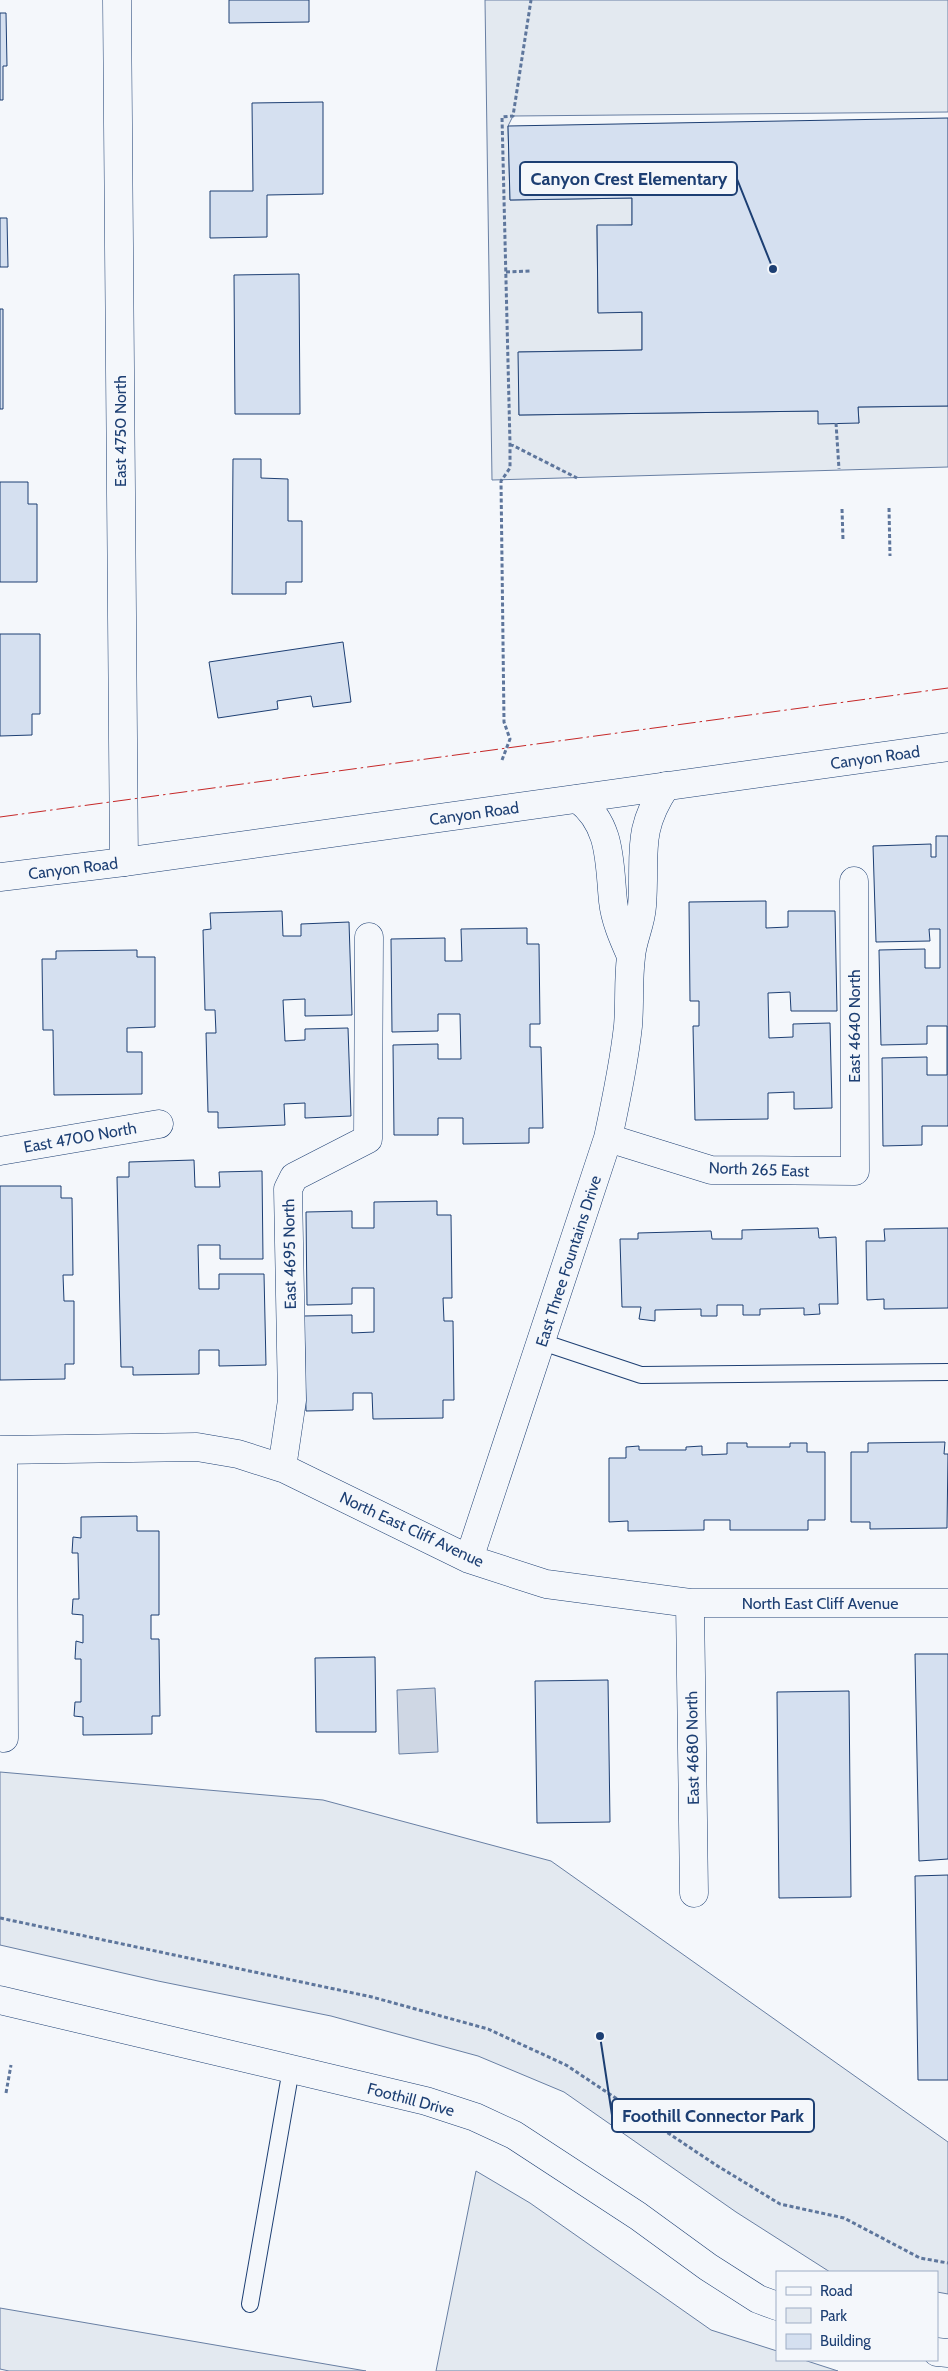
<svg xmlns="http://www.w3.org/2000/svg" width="948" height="2371" font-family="Cabin,sans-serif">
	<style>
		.green { fill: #e3e9f0; stroke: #687fa3 }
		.water { fill: #cfd7e4; stroke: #687fa3 }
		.building { fill: #d5e0f0; stroke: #1d3f73 }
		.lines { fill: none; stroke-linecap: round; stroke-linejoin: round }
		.service-casing { stroke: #1d3f73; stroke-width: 18 }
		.minor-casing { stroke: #1d3f73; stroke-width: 29 }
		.secondary-casing { stroke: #1d3f73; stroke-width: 29 }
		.path { stroke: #5e769c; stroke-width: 3; stroke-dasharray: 4 2.5; stroke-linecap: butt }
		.service { stroke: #f4f7fb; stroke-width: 16 }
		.minor { stroke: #f4f7fb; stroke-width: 28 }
		.secondary { stroke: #f4f7fb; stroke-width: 28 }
		.power { stroke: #c62828; stroke-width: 1; stroke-dasharray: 18 4 2.5 4; stroke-linecap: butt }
		.labels { text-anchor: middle; stroke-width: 4; stroke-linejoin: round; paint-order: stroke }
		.street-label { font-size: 16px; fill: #1d3f73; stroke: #f4f7fb }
		.leader { fill: none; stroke: #1d3f73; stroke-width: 2 }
		.callout-dot { fill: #1d3f73; stroke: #f4f7fb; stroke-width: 2 }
		.callout { fill: #f4f7fb; stroke: #1d3f73; stroke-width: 2 }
		.callout-label { font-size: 18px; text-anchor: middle; font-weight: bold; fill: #1d3f73 }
	</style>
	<rect width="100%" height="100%" fill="#f4f7fb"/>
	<path class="green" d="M485,0H948V112L513,116L508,126L510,200L632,198V225L597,226L598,312H642V350L519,352V415L818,411L859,423L858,407L948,406V467L492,480Z
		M0,1772L323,1800L551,1861L948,2142V2294L937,2292V2272H830L736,2212L564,2092L478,2056L331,2016L158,1981L0,1945Z
		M476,2171L530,2203L711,2330L777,2351V2360H804L838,2371H436Z
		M0,2308L366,2371H9L0,2369Z"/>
	<path class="water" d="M435,1688L438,1752L399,1754L397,1690Z"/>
	<path class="building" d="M229,0H309V22L229,23Z
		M0,13H6L7,66H3V100H0Z
		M323,102V194L267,195V237L210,238V191H253L252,103Z
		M948,118V406L858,407L859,423L818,424V411L519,415L518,352L642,350V312L598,313L597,225H632V198L510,200L508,126Z
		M0,218H7L8,267H0Z
		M299,274L300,414H235L234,275Z
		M0,309H3V409H0Z
		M233,459H261V478L288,479V521H302V582H286V594H232Z
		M0,482H28V504H37V582H0Z
		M0,634H40V714H32V735L0,736Z
		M343,642L351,702L313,707L311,696L277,701L278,709L218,718L209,662Z
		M936,836H948V1126H922V1145L883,1146L882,1058L927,1057V1075H947V1026H927V1044L881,1045L879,950L925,949V968H940V929H929L930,941L876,942L873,846L931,844V857H936Z
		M766,901V928L788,927V911H835L837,1011H791L790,992L768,993L769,1038L793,1037V1024L830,1023L832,1108L794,1109V1092L768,1093V1119L695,1120L693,1026H699V1001H690L689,902Z
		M282,911L283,936H301V924L349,922L352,1015L305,1016V999L283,1000L285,1041L305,1040V1029L348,1028L351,1116L305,1118V1103L284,1104L285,1125L218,1128V1112H208L206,1033H216L215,1010H205L203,930L211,929L210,913Z
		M527,928V944H539L540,1024H530V1047H541L543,1128H529V1143L463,1144V1118H438V1135H394L393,1045L438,1044V1059H461L460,1014H438V1031L392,1032L391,939L445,938V961H462L461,929Z
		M137,950V957H155V1027L127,1028V1052H142V1094L54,1095L53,1030H43L42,959H56V951Z
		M194,1160L195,1187H220L219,1172L262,1171L263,1259H220V1245H198L199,1289H219V1274H264L266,1365L219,1366V1350H199V1374L133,1375V1367H121L117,1177H129V1162Z
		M0,1186H61V1198H72L73,1275H63L64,1301H74V1364H65V1379L0,1380Z
		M437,1201V1215H451L452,1298H443L444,1321H453L454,1400H443V1418L373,1419L372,1393H353V1410L306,1411L304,1316L352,1315V1333L374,1332V1288H352V1304L307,1305L306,1212L352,1211V1228H374V1202Z
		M818,1228L819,1238L836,1237L838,1304H819L820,1314L804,1315V1308L760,1309V1315H743V1305H717V1316H701V1309L655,1310V1321L639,1319L641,1307H622L620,1239H638V1233L711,1231L712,1239H742V1230Z
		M948,1228V1308L884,1309V1299L867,1300L866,1241H885L884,1229Z
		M945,1442L944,1454H948L947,1528L870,1529V1522H851V1452H868V1443Z
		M727,1443H747V1447H790V1443H807V1452H825V1520H808V1530H730V1520H704V1530L628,1531V1521L609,1522V1458H626V1447L639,1446V1450H686V1447L702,1446V1455L727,1454Z
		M137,1516V1531H159V1615H151V1639H159L160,1716H152V1734L83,1735V1717L74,1716L75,1702H81V1659H75L76,1641L83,1643V1615L72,1614L73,1599H79L78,1553H72L73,1537L81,1538V1517Z
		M915,1654H948V1859L919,1861Z
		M375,1657L376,1732H316L315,1658Z
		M608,1680L610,1822L537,1823L535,1681Z
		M849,1691L851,1897L779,1898L777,1692Z
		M948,1875V2080H918L915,1876Z"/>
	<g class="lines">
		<defs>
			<path id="service" d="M542,1342L641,1375L948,1372
				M250,2304L291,2069"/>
			<path id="minor" d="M117,0L124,862
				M578,799C612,825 609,862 613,901C615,920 623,938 631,956
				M608,1138L711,1170L855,1171L854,881
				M0,1151L159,1124
				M0,1450L197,1447L238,1454L285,1469L469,1559L546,1584L690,1603H948
				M3,1450L4,1738
				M282,1468L292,1400L288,1189L294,1177L368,1139L369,937
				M469,1559L608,1138C616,1101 624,1063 628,1026C630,1003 628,980 631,957C632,940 641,924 642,906C646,855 635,832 666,786
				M690,1603L694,1893"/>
			<path id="secondary" d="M0,877L124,862L948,747
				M0,2000L426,2101L475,2117L514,2135L638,2216L708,2267L758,2299L777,2306
				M937,2352L948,2353"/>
		</defs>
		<use href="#service" class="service-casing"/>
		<use href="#minor" class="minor-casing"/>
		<use href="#secondary" class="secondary-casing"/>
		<path class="path" d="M506,272L530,271
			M836,423L839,469
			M510,444L577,478
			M889,508L890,556
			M842,509L843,540
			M502,760L510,739L504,722L501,481L510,468V444L502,117L513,116L531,0
			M0,1918L372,1997L488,2029L566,2065L716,2165L780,2204L844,2218L920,2258L948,2263
			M6,2093L11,2065"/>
		<use href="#service" class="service"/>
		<use href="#minor" class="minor"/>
		<use href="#secondary" class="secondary"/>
		<path class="power" d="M0,817L948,688"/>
	</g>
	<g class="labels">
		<g class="street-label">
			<text transform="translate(120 431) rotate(-90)" y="6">East 4750 North</text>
			<text transform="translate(875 757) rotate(-8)" y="6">Canyon Road</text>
			<text transform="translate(474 813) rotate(-8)" y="6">Canyon Road</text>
			<text transform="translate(73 868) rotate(-7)" y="6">Canyon Road</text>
			<text transform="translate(854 1026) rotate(-90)" y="6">East 4640 North</text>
			<text transform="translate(80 1137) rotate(-10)" y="6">East 4700 North</text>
			<text transform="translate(759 1169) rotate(2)" y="6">North 265 East</text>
			<text transform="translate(289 1254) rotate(-91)" y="6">East 4695 North</text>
			<text transform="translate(568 1261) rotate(-72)" y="6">East Three Fountains Drive</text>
			<text transform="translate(412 1529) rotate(25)" y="6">North East Cliff Avenue</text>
			<text x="820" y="1609">North East Cliff Avenue</text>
			<text transform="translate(692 1748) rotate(-91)" y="6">East 4680 North</text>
			<text transform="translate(411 2099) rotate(15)" y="6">Foothill Drive</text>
		</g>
	</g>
	<path class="leader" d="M773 269L737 179M600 2036L612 2115"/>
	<g class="callout-dot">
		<circle cx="773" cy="269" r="5"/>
		<circle cx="600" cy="2036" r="5"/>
	</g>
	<g class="callout">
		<rect x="520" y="162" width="217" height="33" rx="5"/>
		<rect x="612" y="2099" width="202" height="33" rx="5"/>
	</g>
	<g class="callout-label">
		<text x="629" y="185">Canyon Crest Elementary</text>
		<text x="713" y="2122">Foothill Connector Park</text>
	</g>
	<rect x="776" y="2271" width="162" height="90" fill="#f4f7fb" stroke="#9eadc5"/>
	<rect x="786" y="2287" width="25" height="8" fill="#f4f7fb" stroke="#9eadc5"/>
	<text x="820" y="2296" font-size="15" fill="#1d3f73">Road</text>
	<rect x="786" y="2308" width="25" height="15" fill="#e3e9f0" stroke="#9eadc5"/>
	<text x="820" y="2321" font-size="15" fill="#1d3f73">Park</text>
	<rect x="786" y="2334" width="25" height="15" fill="#d5e0f0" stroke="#9eadc5"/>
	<text x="820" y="2346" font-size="15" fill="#1d3f73">Building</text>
</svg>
